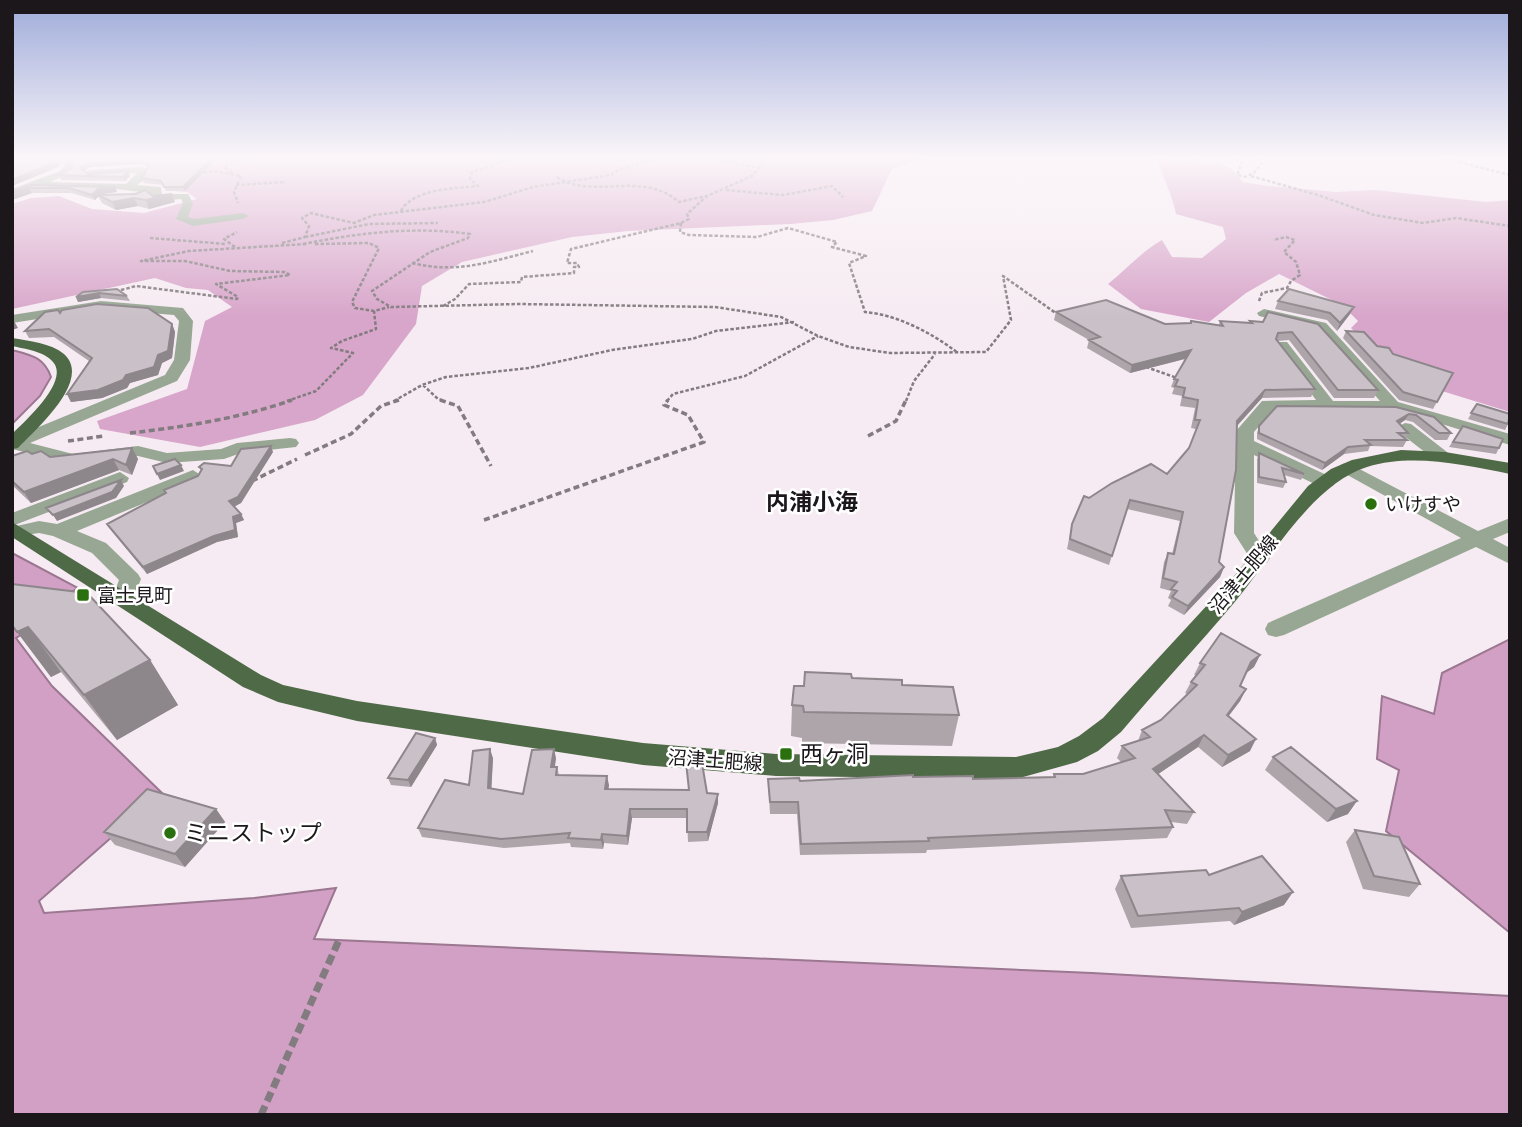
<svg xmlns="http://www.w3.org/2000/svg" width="1522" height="1127" font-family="'Varela Round','Noto Sans JP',sans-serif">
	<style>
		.forest { fill: #d8a6ca }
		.water { fill: #d2a0c4; stroke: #9b7791; stroke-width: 2 }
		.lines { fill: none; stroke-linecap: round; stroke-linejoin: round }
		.path-far2 { stroke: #827b7f; stroke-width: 2.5; stroke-dasharray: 3.5 2; stroke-linecap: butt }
		.path-far1 { stroke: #827b7f; stroke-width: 3.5; stroke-dasharray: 6 3.5; stroke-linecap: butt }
		.path { stroke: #827b7f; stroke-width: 7; stroke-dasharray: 10 5; stroke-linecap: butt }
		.minor { fill: #97a793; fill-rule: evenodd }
		.major { fill: #4f6a47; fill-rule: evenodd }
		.wall { fill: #aea5ab }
		.shaded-wall { fill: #8d868b }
		.building { fill: #cac0c7; stroke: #8d868b; stroke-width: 2 }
		.poi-dot { fill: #2a700e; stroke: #fff; stroke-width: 2.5 }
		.labels { text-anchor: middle; stroke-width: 5; stroke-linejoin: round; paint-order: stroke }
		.poi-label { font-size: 19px; fill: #1b171a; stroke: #fff; text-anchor: start }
		.street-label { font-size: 19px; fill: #1b171a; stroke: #fff }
		.quarter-label { font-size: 23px; font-weight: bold; fill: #1b171a; stroke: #fff }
		.near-poi-label { font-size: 23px; fill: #1b171a; stroke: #fff; text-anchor: start }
	</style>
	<rect width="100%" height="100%" fill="#f6ebf2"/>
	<path class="forest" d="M203,158H926L892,169L872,211L833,220L790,224L628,231L572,237L462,262L422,286L416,324L363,395L315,420L200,447L100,429L97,421L187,389L205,321L232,307L208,290L186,288L155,278L12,309V204L31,198L59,196L92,209L144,213L197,199L187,192L174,191Z
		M1157,159L1218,163L1231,168L1243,182L1269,186L1336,192L1375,190L1486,202L1510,200V412L1403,379L1351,328L1358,321L1342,305L1279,274L1246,293L1209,322L1141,309L1108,284C1128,268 1140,253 1162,240L1172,257L1202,258L1226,239L1223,227L1176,214C1172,194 1163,178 1157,159Z"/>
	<path class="water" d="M12,350C31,355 44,357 51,377L40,396L12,424Z
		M12,553L78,588L47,607L54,615L16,638L52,686L162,793L39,901L44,913L254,898L336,888L314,939L1092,973L1510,996V1115H12Z
		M1510,639V933L1386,831L1399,770L1377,759L1382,696L1434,714L1442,673Z"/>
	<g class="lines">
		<path class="path-far2" d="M703,158L760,168
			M1118,158H1121
			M1191,158H1210
			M1236,158L1242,163L1237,175L1245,177L1254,173L1262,163L1259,158
			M1443,158L1510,175
			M198,173L215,171L241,176L234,192L238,203
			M232,173L224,167L242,158
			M1251,176L1318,195L1374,215L1423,223L1456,218L1510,226
			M557,177C593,201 641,169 679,202L706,196
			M236,185L286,182
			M726,190L783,195L832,186L843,197
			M401,211C412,189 456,188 478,186L470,179L472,172L515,158
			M681,223L680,232L689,235L757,237L788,228L837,242L832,247L866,256L849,263L865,312C898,315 932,333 958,353
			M305,237L369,224L438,223
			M150,238L226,244
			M282,243L305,237L309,226L302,218L311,213L354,223L374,215L484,202L533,187L611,175L620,169L660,158
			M303,244C358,233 414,226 470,234L468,238L430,252L372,291L377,299L391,307L519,304L715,307L781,317L818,336L849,347L890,353L986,352L1011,320L1003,276L1060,316
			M315,244L369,243L379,248L352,302L355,308L374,311
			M235,247L224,239L237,232
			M412,263C457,274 489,262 533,251
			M121,290L136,286L237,299L238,297L216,284L290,275L285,272L230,271L185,261H141L189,251L306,244
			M1259,301L1262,293L1287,288L1291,281L1300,275L1296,262L1284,252L1295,240L1286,237L1273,240
			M443,306L455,299L469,284L521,282L522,277L574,273V267H579L577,263H567L571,249L681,223L689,219L687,214L707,196L752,176L768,158
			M1146,367L1180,379
			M423,385L438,399L445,401
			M287,401L316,391L353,353L331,348L342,341L376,329L374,311L389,307
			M394,401L422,385L446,377L529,368L612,350L692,339L716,331L794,322
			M667,401L673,394L745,376L818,336
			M906,401L914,381L935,354"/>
		<path class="path-far1" d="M440,400L458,406L491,466
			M130,433C184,427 241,418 292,400
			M868,436L896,421L906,400
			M68,441L104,436
			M305,455L351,434L381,406L399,400
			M252,481L297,459
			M484,520L704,442L688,415L664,405L668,400"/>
		<path class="path" d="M261,1115L339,940"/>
		<path class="minor" d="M14,158L75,159L72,172L50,182L126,184L137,173L90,176L85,173L90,170L143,167L148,170L144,180L137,185L161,187L162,194H188L193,203L188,217L194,219L243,213L249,216L243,219L193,226L176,219L183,203L181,199L156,201L152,200L151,194C140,199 129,201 117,199V195L140,192L108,188H34L12,196V189L60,171L66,164L19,161Z
			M101,301L183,308L193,321L190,360L177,381L30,443L73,454L138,446L167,453L221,449L237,443L290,438L296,439L299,443L296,447L241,453L224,459L167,463L138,456L73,464L12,449V438L165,375L174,360L179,321L174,315L101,309L12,323V315Z
			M1264,309L1326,323L1398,402L1510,434V445L1409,414L1393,411L1273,410L1254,432V441L1333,478L1335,482L1333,486H1319L1254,455V533L1270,558L1267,563H1253L1234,533L1236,431L1262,401L1316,400L1275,345L1277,342H1287L1333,401H1380L1316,329L1259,316L1257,313Z
			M1405,423L1411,424L1447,452L1450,456L1447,460H1435L1399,432L1396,428Z
			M1348,463L1478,531L1510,518V532L1493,539L1510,548V564L1476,547L1284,635L1276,637L1268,635L1265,629L1268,623L1461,538L1342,472L1339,468L1342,464Z
			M193,470L202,476L200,480L77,531L106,543L138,574L141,579L131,604L123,606L115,604L112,599L119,580L92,553L53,536L39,533L12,537V527L39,521L57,524Z
			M120,472L129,478L127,482L12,526V513Z"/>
		<path class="major" d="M12,338C29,341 51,343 64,354C93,380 35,430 18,448L12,449V434C25,421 70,381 53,362C44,351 25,349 12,346Z
			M1401,450L1445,452L1510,463V474C1464,465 1413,453 1367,467C1311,485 1271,559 1234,603C1197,647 1158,688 1121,732L1098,751L1077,762L1016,779L776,776L643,765L357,721L278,702L243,687L12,537V522L261,675L283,685L357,701L643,743L776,754L1016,757L1058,747L1079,736L1103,718L1235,575L1308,486L1331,469L1352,460Z"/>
	</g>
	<path class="wall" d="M74,158H218L185,191H166L163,185L144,183L142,178L147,167L143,164L90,167L84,171L88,174L128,171L130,176L125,181L61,180L59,175L72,168Z
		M32,185L115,187L117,192L101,194L99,195L153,196L175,202L149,209L138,206L116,210L102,203L98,196L95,200L72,193H32L12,200V192Z
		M83,292L127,296L130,301L101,298L78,302L76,297Z
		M1278,301L1354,307L1350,314L1337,331L1327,320L1275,309Z
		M1056,312L1165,324L1219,325L1220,321L1250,323V321L1263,322L1268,312L1378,390L1374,398H1334L1289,340L1278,341L1315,389L1311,397L1262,398L1237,426L1219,562L1224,567L1220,577L1184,615L1168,606L1171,600L1168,598L1171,591L1160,588L1164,562L1168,553L1172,554L1180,521L1127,509L1109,565L1067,549L1072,524L1089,498L1167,474L1189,448L1196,429L1191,428L1195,408L1180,406L1182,396L1172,394L1174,388L1171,387L1174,379L1185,359L1130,373L1087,348L1089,340L1054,320Z
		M60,313L172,324L175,332L172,358L162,363L158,375L130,383L127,388L102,398L71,402L67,394L89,361L54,337L29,338L25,331Z
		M1346,331L1393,354L1453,373L1433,409L1399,400L1343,338Z
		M1477,404L1508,424L1505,430L1468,419Z
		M1396,407L1434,417L1451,433L1447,440H1435L1413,422L1405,420L1400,424L1408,433L1405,439L1407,440L1403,447L1370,446L1368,451L1344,454L1322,470L1257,439V433L1259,426Z
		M1463,426L1499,448L1496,454L1449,447Z
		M132,448L138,459L132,475L119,470L31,503L12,485V456L32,454L50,457Z
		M273,452L241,503L234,506L241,514L244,520L236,523L238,537L217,542L147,574L111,530L107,524L198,476L201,471L199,467L231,466Z
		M1259,453L1304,474L1301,480L1284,475L1286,482L1283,488L1257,483V459Z
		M12,625L150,660L178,705L117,740L61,672L51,677Z
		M1260,655L1254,667L1246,673L1240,686L1246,689L1240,701L1228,717L1250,751L1222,767L1198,747L1158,774L1194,812L1187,824L1171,822L1173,827L1167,838L927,850L926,853L800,855L797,814H770L768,779L800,781L913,777L973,779L1053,777L1054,774H1083L1121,762L1117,758L1122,746L1138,741L1142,730L1161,720L1187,694L1185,693L1191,682L1196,675H1194L1200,663Z
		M852,678L902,685L959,715L952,746L802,743V738L791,736L792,705L804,686Z
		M435,738L437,745L411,787L391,785L388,778Z
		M1273,757L1348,814L1327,822L1265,770Z
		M493,758L491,789L523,794L556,758L555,767H557L559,775L609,785L608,789L718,794V803L708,841L688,842L687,818H632L628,845L604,843L603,849L571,847L570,843L504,848L422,837L418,828L469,785Z
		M216,809L225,822L185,867L115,845L104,832Z
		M1355,830L1420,884L1409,897L1363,889L1346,842Z
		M1209,875L1284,905L1234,925L1230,921L1131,928L1115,889L1121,876Z"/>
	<path class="shaded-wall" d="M212,158H218L185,191L183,187Z
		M141,160L143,164L90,167L83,172L80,168L88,163Z
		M58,161L61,166L12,186V180Z
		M128,171L130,176L125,181L123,177Z
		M115,187L117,192L101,194L95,200L92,195L98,189Z
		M29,188L32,193L12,200V194Z
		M172,194L175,202L149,209L146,200Z
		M134,198L138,206L116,210L112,202Z
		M99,293L101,298L78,302L76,297Z
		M1354,307L1350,314L1337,331L1340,323Z
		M12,321H14L18,328L12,330Z
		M172,324L175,332L172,358L162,363L158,375L130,383L127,388L102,398L71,402L67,394L126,375L158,355Z
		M1191,350L1188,358L1130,373L1132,365Z
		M1265,390L1262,398L1234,429L1237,421Z
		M1409,414L1405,420L1393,427L1397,421Z
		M271,446L273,452L241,503L232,508L229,501Z
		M1348,447L1344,454L1322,470L1325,463Z
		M132,448L138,459L132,475L126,465Z
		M113,459L119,470L31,503L24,492Z
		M181,465L184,471L160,480L157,474Z
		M121,480L124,486L116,498L57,521L53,515Z
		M241,514L244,520L236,523L238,537L217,542L147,574L143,567L214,536L233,517Z
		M1224,567L1220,577L1184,615L1188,606Z
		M28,627L61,672L51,677L17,632Z
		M1260,655L1254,667L1245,674L1251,662Z
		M150,660L178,705L117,740L84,695Z
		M1246,689L1240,701L1220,727L1227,715Z
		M1204,735L1198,747L1148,781L1153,769Z
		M435,738L437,745L411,787L408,780Z
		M1256,739L1250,751L1222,767L1228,755Z
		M490,749L493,758L491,797L488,788Z
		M554,749L556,758L553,776L551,767Z
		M607,776L609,785L607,798L605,789Z
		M718,794V803L708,841L707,832Z
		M1357,801L1348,814L1327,822L1336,809Z
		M216,809L225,822L185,867L175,854Z
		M630,809L632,818L628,845L627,836Z
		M602,834L604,843L603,849L601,840Z
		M1293,892L1284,905L1234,925L1242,912Z"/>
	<path class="building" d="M15,158L58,161L12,180V160Z
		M74,158H212L183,187H164L161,181L142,178L149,165L141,160L88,163L80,168L88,174L128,171L123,177L59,175L72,168Z
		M32,185L115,187L98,189L92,195L69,188H29L12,194V192Z
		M145,190L153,196L172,194L146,200L134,198L112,202L98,195L136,194Z
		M117,289L127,296L99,293L76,297L83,292Z
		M1289,289L1354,307L1340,323L1330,313L1278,301Z
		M1106,300L1165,324L1191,323V321L1223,326L1220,321L1252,323L1250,321L1263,322L1268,312L1318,324L1378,390H1338L1292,332L1278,333L1276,339L1315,389L1265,390L1237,421L1236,470L1219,562L1224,567L1188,606L1172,597L1177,591L1171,589L1177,582L1163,578L1168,553L1174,554L1183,512L1130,500L1112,556L1070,539L1072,524L1084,496L1089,498L1112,483L1151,464L1167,474L1189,448L1200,420H1195L1198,400L1183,397L1185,388L1175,386L1178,380L1174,379L1191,350L1132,365L1089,340L1100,337L1056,312Z
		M97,304L148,308L172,324L168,351L158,355L154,367L126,375L123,380L98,390L67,394L92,358L49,329L25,331L45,312L58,310L60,313L62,310Z
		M1346,331L1364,332L1377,346L1389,348L1393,354L1453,373L1437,402L1403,392Z
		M1477,404L1510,414L1508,424L1471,413Z
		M1277,406L1396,407L1434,417L1451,433H1439L1416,415L1409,414L1397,421L1408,433H1398L1407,440H1365L1371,445L1348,447L1325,463L1259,433V426Z
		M1463,426L1503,439L1499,448L1453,442Z
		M271,446L238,497L229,501L241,514L233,517L235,530L214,536L143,567L107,524L166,493L164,490L198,476L202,469L199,467L204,463L231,466L241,449Z
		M132,448L126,465L113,459L24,492L12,481V456L27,451L32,454L41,451L50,457Z
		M1259,453L1304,474L1282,468L1286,482L1259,477Z
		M175,459L181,465L157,474L153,466Z
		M121,480L112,492L53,515L46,508Z
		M12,584L87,593L150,660L84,695L28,627L17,632L12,625Z
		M1221,633L1260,655L1251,662L1240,686L1246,689L1227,715L1256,739L1228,755L1204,735L1153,769L1194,812L1165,810L1173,827L928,838L929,841L801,844L798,802H770L768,779L799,778L800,781L913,775V777L973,776V779L1055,777L1054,774H1083L1135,758L1122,746L1150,737L1142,730L1161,720L1197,685L1191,682L1205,665L1200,663Z
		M805,672L851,674L852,678L902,680V685L953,687L959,715L804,712L803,706L792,705L794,686H804Z
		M416,733L435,738L408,780L388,778Z
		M1291,747L1357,801L1336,809L1273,757Z
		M490,749L488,788L523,794L532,750L554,749L551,767H557L556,775L607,776L605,789L689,790L686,762L702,763L707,793L718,794L707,832H687V809H630L627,836L602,834L601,840L568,838L570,833L501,839L418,828L445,780L469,785L473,751Z
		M147,789L216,809L175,854L104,832Z
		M1355,830L1399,837L1420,884L1374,876Z
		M1262,856L1293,892L1242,912L1239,908L1138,916L1121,876L1206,870L1209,875Z"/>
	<linearGradient id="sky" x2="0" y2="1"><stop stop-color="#9facda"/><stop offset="0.5" stop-color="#fbf6f9"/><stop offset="1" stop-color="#fbf6f9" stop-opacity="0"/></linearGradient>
	<rect width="1522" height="316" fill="url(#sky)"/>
	<g class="poi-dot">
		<circle cx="1371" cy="504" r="7"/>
		<rect x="76" y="588" width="14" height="14" rx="3.5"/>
		<rect x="779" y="747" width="14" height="14" rx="3.5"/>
		<circle cx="170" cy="833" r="7"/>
	</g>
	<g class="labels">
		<g class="poi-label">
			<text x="1385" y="511">いけすや</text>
			<text x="97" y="602">富士見町</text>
		</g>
		<g class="street-label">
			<text transform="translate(1243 574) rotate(-50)" y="7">沼津土肥線</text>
			<text transform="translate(715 760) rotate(4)" y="7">沼津土肥線</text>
		</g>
		<g class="quarter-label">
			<text x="812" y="510">内浦小海</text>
		</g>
		<g class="near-poi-label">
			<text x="800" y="762">西ヶ洞</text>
			<text x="184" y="841">ミニストップ</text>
		</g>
	</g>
	<rect width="1522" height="1127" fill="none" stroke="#1b171a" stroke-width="28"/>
</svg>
